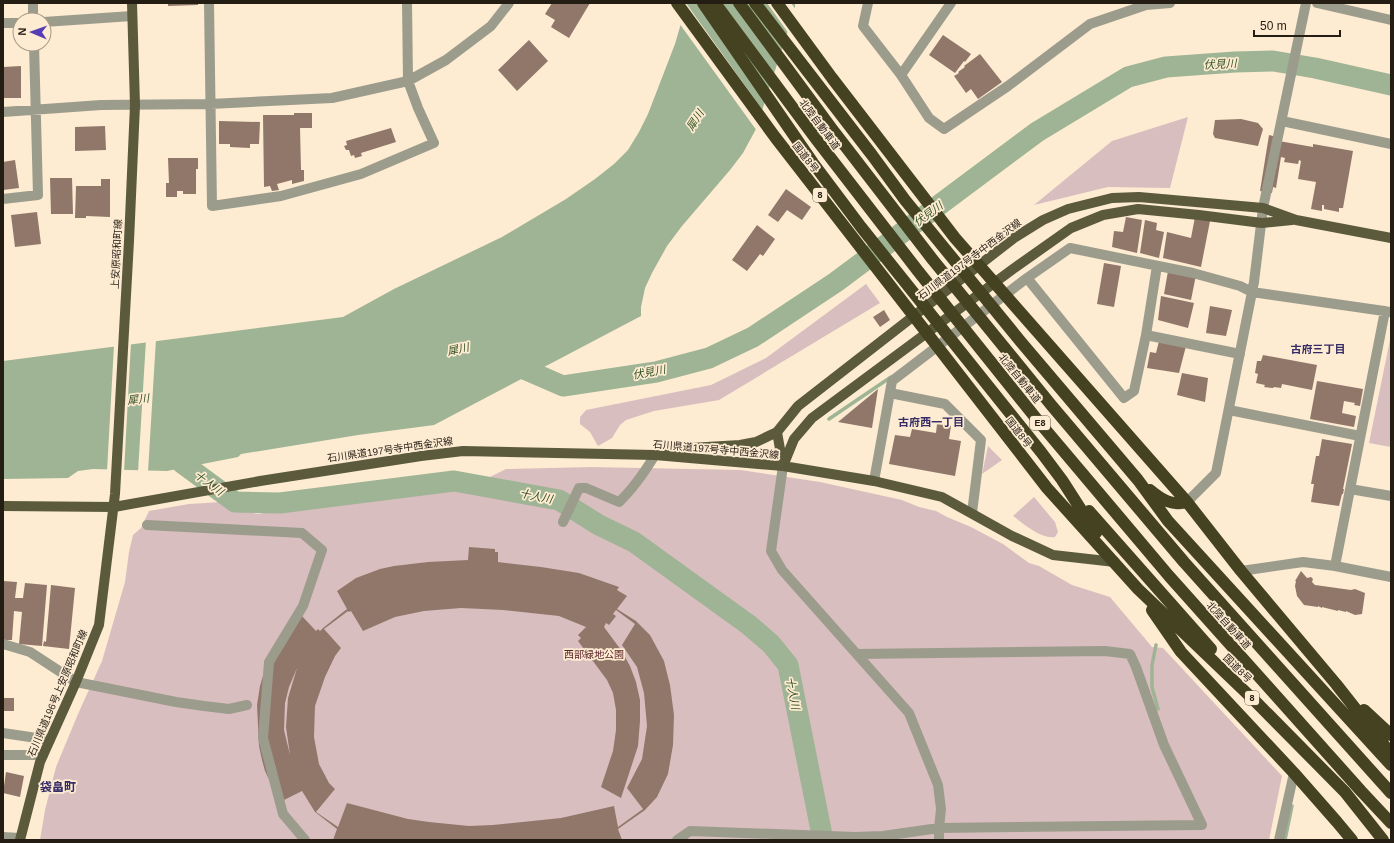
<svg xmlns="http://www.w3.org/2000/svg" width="1394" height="843" font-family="Helvetica,'Noto Sans JP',sans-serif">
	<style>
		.green { fill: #d9bebf }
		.water { fill: #9eb494 }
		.pier { fill: #fdebd2 }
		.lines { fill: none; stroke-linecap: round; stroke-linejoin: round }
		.stream { stroke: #9eb494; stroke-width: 3.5 }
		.river { stroke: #9eb494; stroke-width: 21 }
		.building { fill: #91776a; fill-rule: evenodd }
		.minor { stroke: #9c9c8c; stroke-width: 10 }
		.major { stroke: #5b5a3d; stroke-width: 10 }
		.highway { stroke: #444221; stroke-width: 12 }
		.labels { text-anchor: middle; stroke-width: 3.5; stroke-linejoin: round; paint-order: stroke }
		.shield { fill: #fdebd2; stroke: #655b4d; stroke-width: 1 }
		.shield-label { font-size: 9px; font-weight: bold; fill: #241d14 }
		.street-label { font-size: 10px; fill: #241d14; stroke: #fdebd2 }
		.park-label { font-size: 10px; fill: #5b242a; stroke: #fdebd2 }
		.water-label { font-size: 11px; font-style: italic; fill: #304f21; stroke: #fdebd2 }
		.neighbourhood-label { font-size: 11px; font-weight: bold; fill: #342b67; stroke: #fdebd2 }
		.quarter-label { font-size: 12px; font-weight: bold; fill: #342b67; stroke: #fdebd2 }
	</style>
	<rect width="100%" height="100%" fill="#fdebd2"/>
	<path class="green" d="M1188,117L1170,188L1108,187L1034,205L1112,141Z
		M866,284L880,303L719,400L654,411L626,420L620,425L612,438L598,446L590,432L580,424V417L586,410L711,385L766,358Z
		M1391,335V447L1369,443Z
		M988,446L1002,460L982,474Z
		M591,467L741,470L820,482L902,500L919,507L936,511L947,517L971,527L1003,544L1029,563L1039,566L1072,585L1110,597L1152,647L1163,648L1282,776L1269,840H40L45,810L56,767L78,714L102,661L125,582L129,552L133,535L141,528L149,511L189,504L221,502L244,511L258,514L334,500L423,490L466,489L506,469Z
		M1034,497L1055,522L1058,532L1055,537C1040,539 1024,524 1013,516Z"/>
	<path class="water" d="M687,3H795V9L756,129L743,153L730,170L682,226L667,246L652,273L645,288L641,307V316L434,425L358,435L241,454L238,457L167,471L93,469L78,471L68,478L3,479V361L343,317L394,289L502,237L566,199L595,179L614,164L628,150L639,132L648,114L675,44Z"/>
	<path class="pier" d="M685,3H686L698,20L764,112L757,131L679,23Z
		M767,3H791L797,11L789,34Z
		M156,339L148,472H138L146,340Z
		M131,342L124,472L107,471L114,345Z"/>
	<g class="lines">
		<path class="stream" d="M829,419L891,377
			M1156,645L1152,665V687L1158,709
			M1285,840L1292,806"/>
		<path class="river" d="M508,362L563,386L656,372L709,358L753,337L836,282L1037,132L1128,77L1166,67L1235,62L1273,61L1315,68L1391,85
			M180,442L182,463L235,502L280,503L454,481L559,500L599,525L634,542L749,625L771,644L788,665L823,840"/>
	</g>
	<path class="building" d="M168,3H198V5L168,6Z
		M552,3H590L569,38L551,27L555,20L545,14Z
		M943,35L971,54L965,62L964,61L955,73L929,55Z
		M529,40L548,61L517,91L498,70Z
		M980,54L1002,82L978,99L971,89L966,93L954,76L959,73L958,72L965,67L964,66Z
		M21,66V98H3V67Z
		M294,113H312V128H300L301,170H304V181L292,184V180L277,184L279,190L272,191L270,186L264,187L263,115H294Z
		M1241,119L1258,123L1263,129L1258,146L1215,138L1213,134L1215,120Z
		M219,121L260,122L259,144H250V148L230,147V144H219Z
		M105,126L106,150L75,151V127Z
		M391,128L396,142L361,153L362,156L355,158L354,155L351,156L349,150H346L344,146L347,145L346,141Z
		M1269,135L1273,136V140L1313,147V144L1353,151L1343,208H1339V212L1324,209V205H1322V211L1311,209L1316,182L1298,179L1301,161L1299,160L1298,164L1284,162L1285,158L1281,157L1276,188L1273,187L1272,193L1260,191Z
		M168,158H198V169H196V194H183V191H177V197H166V183H169Z
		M15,160L19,188L3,190V162Z
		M50,178H72L73,214H51Z
		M101,179H110V217L86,216V218H75L76,186H101Z
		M786,189L811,207L802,220L787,210L778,222L768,215Z
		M37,212L41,244L15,247L11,215Z
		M1126,217L1142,220L1137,253L1112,247L1114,231L1123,232Z
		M1195,217L1210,221L1201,267L1163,258L1167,232L1191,238Z
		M1145,220L1157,223L1156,230L1164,232L1159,258L1140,253Z
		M757,225L775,239L763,256L760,254L747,271L732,260Z
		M1104,263L1121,266L1114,307L1097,304Z
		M1168,271L1196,275L1191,300L1164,294Z
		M1161,296L1194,303L1188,328L1158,320Z
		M1210,306L1232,310L1226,336L1206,333Z
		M884,310L890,320L880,327L873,317Z
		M1159,341L1186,346L1179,373L1147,368L1150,352L1156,353Z
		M1263,355L1317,365L1312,390L1282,384L1281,388L1274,387L1273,388L1264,387L1265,385L1256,383L1258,374L1255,373L1257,361H1261Z
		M1182,373L1208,378L1205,402L1177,395Z
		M1317,381L1363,389L1360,406L1354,405L1355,403L1344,401L1342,413L1356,416L1354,427L1310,419Z
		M878,389L872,428L838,422Z
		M937,424L951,426L949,439L961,441L955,476L889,464L895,435L910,437L912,429L936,433Z
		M1322,439L1352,444L1343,489H1344L1343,494H1342L1339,506L1311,502L1314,484H1311L1316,456H1319Z
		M469,547L495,549V552H498V562L541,567L579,573L619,587L617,590L627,596L617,609L636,621L650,635L664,661L670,685L674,715L673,745L668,774L657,797L645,810L618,829L622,840H333L337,829L315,812L302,791L280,802L265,771L262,760L259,746L257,705L260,686L266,666L302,616L316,631L318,629L320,631L323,628L347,609L337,591L356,578L380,569L394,566L428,562L468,560ZM461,608L503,610L559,616L586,627L578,635L581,638L578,641L607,680L613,693L616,710V730L613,751L601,787L621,798L638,746L640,721V700L636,682L630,666L621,650L604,627L606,623L609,625L616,616L613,614L616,610L635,624L622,645L637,667L644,693L647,726L642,759L627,788L643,809L618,827L614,806L561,818L493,825L469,826L429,822L408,819L347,803L338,827L316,812L335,789L329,783L319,764L314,737L315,706L325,677L335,656L341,648L324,629L348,611L349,612L351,611L363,631L395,617L424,611ZM297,668L288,698L286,727L290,755L284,730L285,703L289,687Z
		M1301,571L1307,578L1311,577L1313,579L1312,582L1315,585L1351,590L1355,589L1365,593L1362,614L1355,615L1346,611V612L1338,610V611L1322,607V608L1318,606V607L1304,605L1297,596L1295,586L1296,581H1295Z
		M3,581L17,582L15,598H23L25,583L47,585L42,646L19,644L22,612L14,611L12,640H3Z
		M51,585L75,588L69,649L43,646L44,641L46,642Z
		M3,698H14V711H3Z
		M6,772L24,776L20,797L3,793Z"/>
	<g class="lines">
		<path class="minor" d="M33,3V20
			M209,3L212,206L281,196L361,174L434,143L418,108L408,81L407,3
			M868,3L863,26L901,75L929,118L944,129L1008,86L1090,24L1146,5L1170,3
			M1317,3L1391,20
			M44,22L132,16
			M3,23H20
			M901,75L951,3
			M3,112L101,105L210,104L332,98L408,81L446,60L491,26L509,3
			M1282,121L1391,144
			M3,199L38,195L34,44
			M1157,266L1146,335L1240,354
			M1027,278L1124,398L1134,391L1146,335
			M890,393L945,404L981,440L972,513
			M1229,410L1360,436
			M874,481L892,381L1027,278L1070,248L1193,273L1240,286L1252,292L1391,312
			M1350,489L1391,496
			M1187,502L1216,473L1254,282L1263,208L1306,3
			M563,522L579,488H586L619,502C634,488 644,473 655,455
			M147,525L302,533L322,550L303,606L269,662L263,738L283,814L305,840
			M1335,566L1385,311
			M1241,571L1303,562L1335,566L1391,577
			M3,644L30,652L76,682L176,702L204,706L229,709L247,705
			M857,654L1105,651L1130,654L1136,667L1164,745L1202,825L939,828V840
			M3,733L50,740
			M3,755H43
			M3,837L20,838
			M677,840L690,831L855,837L883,836L939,828L941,809L938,785L909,713L782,570L771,551L783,466
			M1279,840L1294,773"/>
		<path class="major" d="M666,453L690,448L740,445L756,442L777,432
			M783,466L777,432L798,406L1014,238L1043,220L1068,209L1112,198L1139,197L1263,208L1296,220L1391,238
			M783,466L794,439L812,418L1013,269L1071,228L1103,215L1138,209L1199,215L1262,223L1292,220
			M3,506L114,507L260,481L421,456L463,451L655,455L783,466L874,481L942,497L1012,536L1053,555L1115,562
			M20,840L40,762L76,682L99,625L115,494L129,241L135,105L132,3"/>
		<path class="highway" d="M677,3L775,137L1047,488L1138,589L1256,702L1345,792L1383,840
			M703,3L813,163L861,227L1041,452L1062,480L1096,533
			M715,3L816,139L918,271L1039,422L1169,576L1361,791L1391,823
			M739,3L832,129L933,260L1052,406L1184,562L1391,793
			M755,3L872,155L905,200L1021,342L1138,480L1168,521L1391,765
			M777,3L832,78L955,238L1187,502L1241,571L1336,684L1391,754
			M1150,490C1162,500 1172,506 1187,502
			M1089,511L1211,649
			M1152,610L1181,652L1294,773L1337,822L1352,840
			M1364,710L1391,735"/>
	</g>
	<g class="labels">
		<g class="shield">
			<rect x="813" y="188" width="14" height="14" rx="3"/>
			<rect x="1030" y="416" width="20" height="14" rx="3"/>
			<rect x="1245" y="691" width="14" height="14" rx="3"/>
		</g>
		<g class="shield-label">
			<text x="820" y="198">8</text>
			<text x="1040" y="426">E8</text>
			<text x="1252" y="701">8</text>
		</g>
		<g class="street-label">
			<text transform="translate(820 124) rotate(53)" y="4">北陸自動車道</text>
			<text transform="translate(806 157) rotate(52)" y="4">国道8号</text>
			<text transform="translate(116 254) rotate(-87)" y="4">上安原昭和町線</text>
			<text transform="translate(969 259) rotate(-37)" y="4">石川県道197号寺中西金沢線</text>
			<text transform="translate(1020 378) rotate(51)" y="4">北陸自動車道</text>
			<text transform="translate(1019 432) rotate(52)" y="4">国道8号</text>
			<text transform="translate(390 449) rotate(-8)" y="4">石川県道197号寺中西金沢線</text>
			<text transform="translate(716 449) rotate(5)" y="4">石川県道197号寺中西金沢線</text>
			<text transform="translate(1229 625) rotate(48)" y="4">北陸自動車道</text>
			<text transform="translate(1238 668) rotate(44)" y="4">国道8号</text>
			<text transform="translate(57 693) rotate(-67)" y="4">石川県道196号上安原昭和町線</text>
		</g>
		<g class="park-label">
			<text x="594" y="658">西部緑地公園</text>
		</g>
		<g class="water-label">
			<text transform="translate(1220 64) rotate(-3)" y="4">伏見川</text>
			<text transform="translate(695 120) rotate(-57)" y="4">犀川</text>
			<text transform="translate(928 214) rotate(-37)" y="4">伏見川</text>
			<text transform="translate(458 349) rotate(-12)" y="4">犀川</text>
			<text transform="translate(649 372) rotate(-11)" y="4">伏見川</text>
			<text transform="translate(138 399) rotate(-6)" y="4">犀川</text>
			<text transform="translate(209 483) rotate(36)" y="4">十人川</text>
			<text transform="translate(536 496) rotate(11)" y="4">十人川</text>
			<text transform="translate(793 693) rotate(79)" y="4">十人川</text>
		</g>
		<g class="neighbourhood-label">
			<text x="1318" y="353">古府三丁目</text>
			<text x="931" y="426">古府西一丁目</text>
		</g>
		<g class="quarter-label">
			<text x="58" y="791">袋畠町</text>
		</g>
	</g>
	<rect width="1394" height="843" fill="none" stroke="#241d14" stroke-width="8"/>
	<g transform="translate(32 32) rotate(272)"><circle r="19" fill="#fdebd2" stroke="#a69986"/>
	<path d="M0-3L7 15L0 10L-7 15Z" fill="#553db5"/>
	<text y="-6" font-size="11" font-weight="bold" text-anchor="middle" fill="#241d14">N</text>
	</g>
	<path d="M1254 30v6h86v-6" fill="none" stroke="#241d14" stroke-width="2"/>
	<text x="1260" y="30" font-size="12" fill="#241d14" stroke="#fdebd2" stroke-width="3" paint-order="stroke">50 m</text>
</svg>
